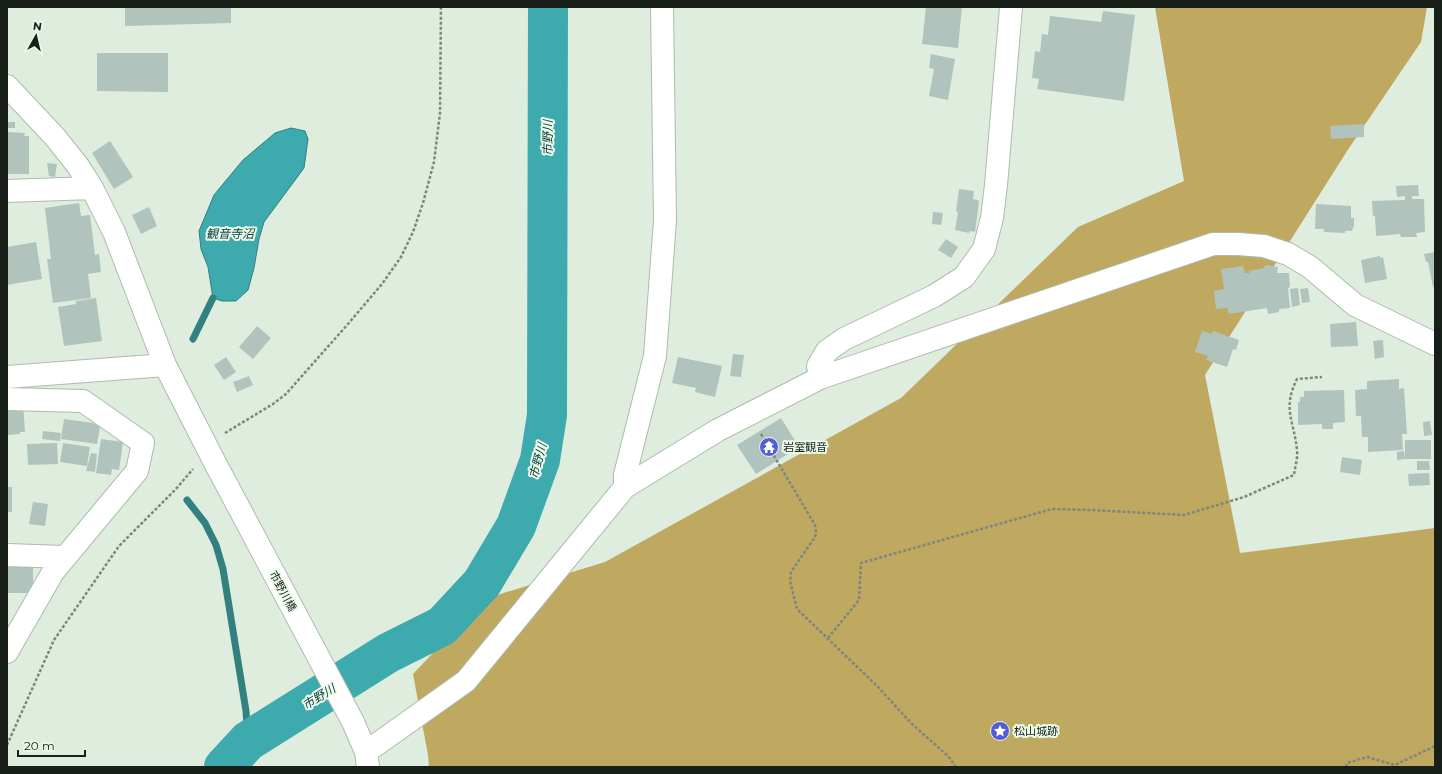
<svg xmlns="http://www.w3.org/2000/svg" width="1442" height="774" font-family="Montserrat,'Noto Sans JP',sans-serif">
	<style>
		.forest { fill: #bfa85f }
		.water { fill: #3daaad; stroke: #328080 }
		.lines { fill: none; stroke-linecap: round; stroke-linejoin: round }
		.stream { stroke: #328080; stroke-width: 7 }
		.river { stroke: #3daaad; stroke-width: 40 }
		.building { fill: #b0c4bd }
		.minor-casing { stroke: #adbbac; stroke-width: 24 }
		.path { stroke: #7d877d; stroke-width: 2.5; stroke-dasharray: 3 2; stroke-linecap: butt }
		.minor { stroke: #fff; stroke-width: 22 }
		.labels { text-anchor: middle; stroke-width: 4; stroke-linejoin: round; paint-order: stroke }
		.poi-label { font-size: 11px; fill: #181e18; stroke: #ebfaeb; text-anchor: start }
		.street-label { font-size: 11px; fill: #181e18; stroke: #ebfaeb }
		.water-label { font-size: 12px; font-style: italic; fill: #104243; stroke: #ebfaeb }
	</style>
	<rect width="100%" height="100%" fill="#deedde"/>
	<path class="forest" d="M1155,7H1427L1421,42L1349,148L1205,375L1240,553L1435,528V767H429L428,755L413,674L484,599L605,562L901,398L1078,227L1184,181Z"/>
	<path class="water" d="M291,128L305,131L308,139L304,168L264,222L259,239L254,268L248,290L236,301H222L213,298L208,267L201,249L199,231L214,195L243,160L275,133Z"/>
	<g class="lines">
		<path class="stream" d="M193,339L213,298
			M187,500L205,523L216,545L223,569L246,711L248,741"/>
		<path class="river" d="M224,767L248,741L388,653L442,626L482,583L516,526L540,460L547,415L548,7"/>
	</g>
	<path class="building" d="M125,7H231V23L125,26Z
		M926,7H962L958,48L922,44Z
		M1103,11L1135,15L1124,101L1037,89L1039,79L1032,78L1035,51L1040,52L1042,34L1048,35L1050,16L1101,22Z
		M97,53H168V92L97,91Z
		M931,54L955,59L948,100L929,96L934,69L929,68Z
		M7,122H15V128H7Z
		M1364,124V137L1331,139L1330,126Z
		M7,132L25,133L24,136H29V174H7Z
		M110,141L133,177L114,189L92,153Z
		M47,163L57,164L55,177L49,176Z
		M1418,185L1419,196H1412V199H1424L1425,232L1416,233L1417,237H1401L1400,234L1376,236L1375,216H1373L1372,201L1405,200V196L1397,197L1396,186Z
		M959,189L974,191L973,199L978,200L979,202L975,232L970,231L969,233L955,230L958,212L956,211Z
		M79,203L81,216L90,215L95,255L99,254L101,272L88,274L91,298L53,303L47,259H51L45,208Z
		M1316,204L1351,206V218H1354V227H1353L1352,231H1345V233L1324,232V229H1315Z
		M149,207L157,226L141,234L132,215Z
		M933,212L943,213L941,225L932,224Z
		M946,239L958,247L951,258L938,250Z
		M36,242L42,279L7,285V247Z
		M1435,252V287H1433L1428,262H1426L1424,254Z
		M1380,256V258L1383,257L1387,279L1365,283L1361,260Z
		M1265,265L1278,267L1277,273H1289L1290,287L1288,288L1290,308L1279,309V312L1268,314L1267,308L1229,314L1227,308L1216,309L1214,291L1224,289L1221,269L1243,266L1245,273H1250L1249,271L1264,268Z
		M1298,288L1300,305L1292,307L1290,289Z
		M1308,288L1310,302L1302,303L1300,289Z
		M96,298L102,341L64,346L58,307L76,304V301Z
		M1356,322L1358,346L1331,347L1330,324Z
		M257,326L271,338L253,359L239,347Z
		M1202,331L1212,334L1213,331L1239,340L1236,350L1233,349L1227,367L1206,360L1208,356L1195,352Z
		M1383,340L1384,357L1375,359L1373,341Z
		M733,354L744,355L741,377L730,376Z
		M226,357L236,372L224,380L214,365Z
		M678,357L722,366L715,397L695,392L696,388L672,383Z
		M249,376L253,385L237,392L233,382Z
		M1399,379V389L1404,388L1407,434H1402L1403,450L1368,452V437H1362L1361,416H1356L1355,390L1367,389V381Z
		M1344,390L1345,422L1333,423V429H1322V424L1298,425V402H1300V397H1304V391Z
		M23,404L25,432H20V434L7,435V406Z
		M781,418L799,447L756,474L737,445Z
		M64,419L93,423L100,427L97,444L61,439Z
		M1430,421L1432,435L1424,436L1423,422Z
		M43,431L61,433L60,441L42,439Z
		M101,439L123,442L119,470L112,469L111,475L96,473Z
		M1405,440H1431V459H1405Z
		M57,443L58,464L28,465L27,444Z
		M63,443L90,447L87,466L60,462Z
		M1404,451L1405,459L1397,460V452Z
		M91,453L97,454L95,472L86,471Z
		M1342,457L1362,460L1360,475L1340,472Z
		M1417,461H1429L1430,470H1417Z
		M1429,473L1430,485L1409,486L1408,474Z
		M7,487H12V512H7Z
		M33,502L48,504L45,526L29,524Z
		M7,567H33V588H29V593H7Z"/>
	<g class="lines">
		<defs>
			<path id="minor" d="M7,86L55,137L78,166L92,188L114,232L165,365L213,459L353,722L366,752L368,767
				M7,191L92,188
				M7,377L165,365
				M820,378L818,366L827,351L844,339L934,296L964,277L984,249L992,218L996,185L1011,7
				M7,399L83,401L143,443L137,471L53,572L7,652
				M625,487V475L655,356L665,220L662,7
				M7,555L65,557
				M366,752L466,681L625,487L718,430L820,378L1213,244H1238L1264,246L1288,254L1310,267L1355,305L1435,344"/>
		</defs>
		<use href="#minor" class="minor-casing"/>
		<path class="path" d="M225,433L273,404L286,394L348,324L382,284L401,257L413,232L423,203L434,162L440,113L441,7
			M761,434L815,525L816,532L815,537L791,572L790,581L797,609L877,686L912,724L948,756L956,767
			M828,638L859,600L861,563L1052,509L1091,510L1184,515L1244,497L1294,475C1295,467 1298,458 1297,450C1294,420 1282,409 1297,379L1322,377
			M7,745L54,640L119,546L175,490L193,469
			M1346,767L1347,763L1367,757L1395,765L1435,746"/>
		<use href="#minor" class="minor"/>
	</g>
	<defs>
		<symbol id="temple-disc" viewBox="-11 -11 22 22"><circle r="9.5" fill="#555dd4" stroke="#ebfaeb"/><path d="M0-6L5-2H3V0L6.5 2.5H4V6H1.5V3h-3V6H-4V2.5H-6.5L-3 0V-2H-5Z" fill="#fff"/></symbol>
		<symbol id="sight-disc" viewBox="-11 -11 22 22"><circle r="9.5" fill="#555dd4" stroke="#ebfaeb"/><path d="M0-6L1.8-2.2L6-1.7L2.9 1.2L3.7 5.4L0 3.3L-3.7 5.4L-2.9 1.2L-6-1.7L-1.8-2.2Z" fill="#fff"/></symbol>
	</defs>
	<g fill-rule="evenodd">
		<use href="#temple-disc" x="758" y="436" width="22" height="22"/>
		<use href="#sight-disc" x="989" y="720" width="22" height="22"/>
	</g>
	<g class="labels">
		<g class="poi-label">
			<text x="783" y="451">岩室観音</text>
			<text x="1014" y="735">松山城跡</text>
		</g>
		<g class="street-label">
			<text transform="translate(283 591) rotate(62)" y="4">市野川橋</text>
		</g>
		<g class="water-label">
			<text transform="translate(548 138) rotate(-90)" y="4">市野川</text>
			<text x="230" y="238">観音寺沼</text>
			<text transform="translate(538 461) rotate(-75)" y="4">市野川</text>
			<text transform="translate(319 697) rotate(-32)" y="4">市野川</text>
		</g>
	</g>
	<rect width="1442" height="774" fill="none" stroke="#181e18" stroke-width="16"/>
	<g transform="translate(36 36) rotate(8)" stroke="#ebfaeb" stroke-width="3" paint-order="stroke">
	<path d="M0-3L7 15L0 10L-7 15Z" fill="#181e18"/>
	<text y="-6" font-size="11" font-weight="bold" text-anchor="middle" fill="#181e18">N</text>
	</g>
	<path d="M18 750v6h67v-6" fill="none" stroke="#181e18" stroke-width="2"/>
	<text x="24" y="750" font-size="12" fill="#181e18" stroke="#ebfaeb" stroke-width="3" paint-order="stroke">20 m</text>
</svg>
